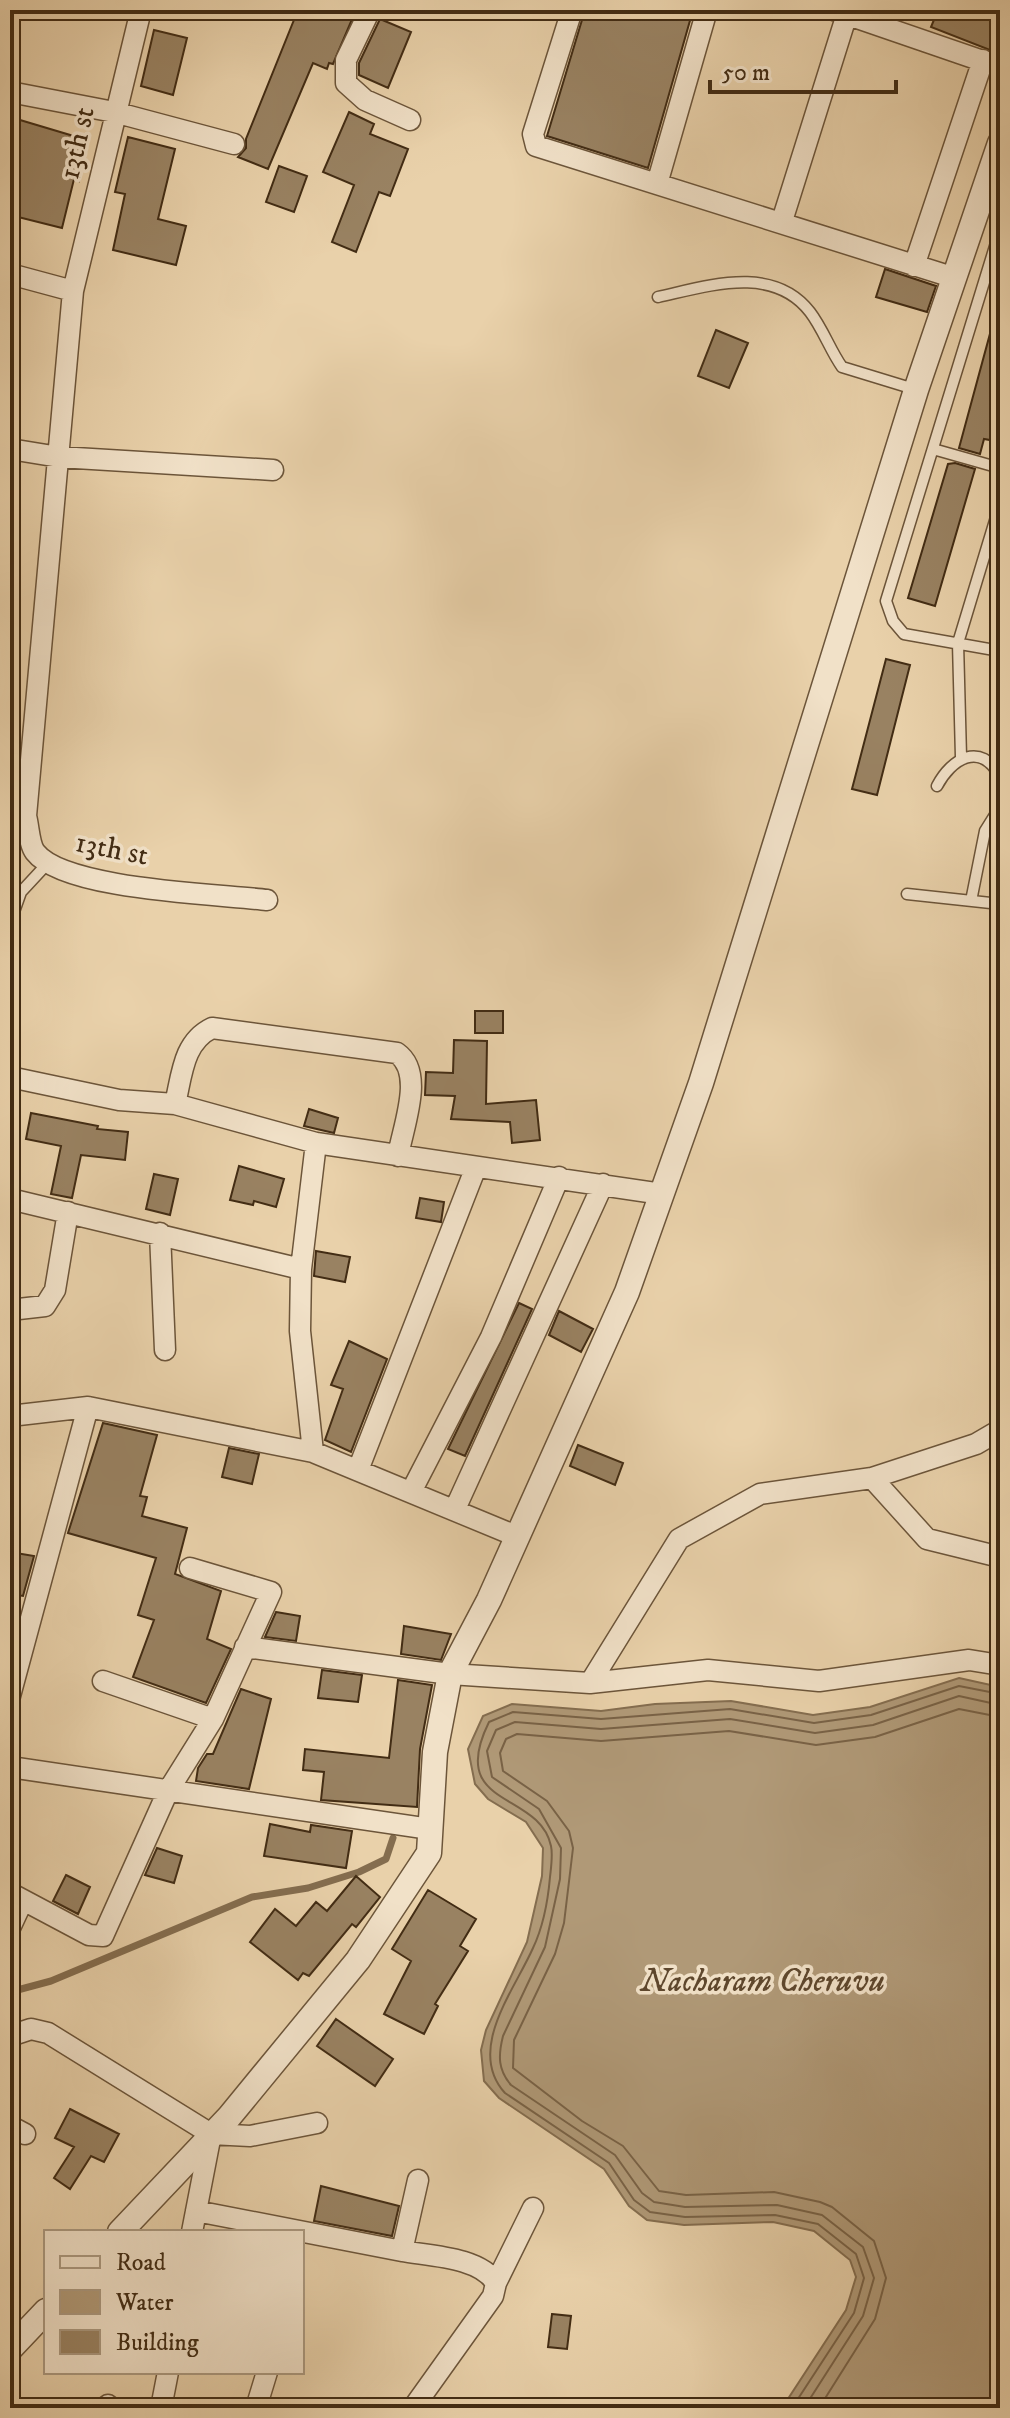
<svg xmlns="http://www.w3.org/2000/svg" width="1010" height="2418" font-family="'IM FELL DW Pica',serif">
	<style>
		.water { fill: #b09977; stroke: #846d4f; stroke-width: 2 }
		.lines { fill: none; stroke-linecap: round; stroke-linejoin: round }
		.shore { stroke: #796246; stroke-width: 2 }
		.stream { stroke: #846d4f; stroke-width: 7 }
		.building { fill: #998262; stroke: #422c14; stroke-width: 2 }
		.service-casing { stroke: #6c553a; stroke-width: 13 }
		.minor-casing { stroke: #6c553a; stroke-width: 23 }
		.tertiary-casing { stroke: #6c553a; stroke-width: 27 }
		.service { stroke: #f1e1c8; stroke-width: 10 }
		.minor { stroke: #f1e1c8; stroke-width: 20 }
		.tertiary { stroke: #f1e1c8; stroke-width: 24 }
		.labels { text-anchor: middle; stroke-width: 7; stroke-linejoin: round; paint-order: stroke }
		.street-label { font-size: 30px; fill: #422c14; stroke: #f1e1c8 }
		.water-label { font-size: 32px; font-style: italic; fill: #5e472d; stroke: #f1e1c8 }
	</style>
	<rect width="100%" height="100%" fill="#e9d1aa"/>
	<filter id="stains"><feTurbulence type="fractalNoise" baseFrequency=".0025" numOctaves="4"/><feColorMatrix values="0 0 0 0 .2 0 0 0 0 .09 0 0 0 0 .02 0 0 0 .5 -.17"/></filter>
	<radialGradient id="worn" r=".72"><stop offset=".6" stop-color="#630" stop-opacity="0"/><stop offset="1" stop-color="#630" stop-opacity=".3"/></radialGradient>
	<path class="water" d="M959,1678L1000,1687V2408H782L846,2310L856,2277L850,2260L814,2231L773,2222L684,2225L647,2220L629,2206L604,2169L499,2098L484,2081L481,2050L486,2030L527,1942L542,1876L543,1848L526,1822L488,1799L475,1784L468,1749L483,1716L512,1704L601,1711L655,1704L731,1701L813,1715L870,1707Z"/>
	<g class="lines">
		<path class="shore" d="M792,2408L854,2313L864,2278L856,2254L818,2224L775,2215L685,2217L650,2212L634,2200L609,2163L505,2093C466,2050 514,1991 533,1948C543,1927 548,1900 550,1877C551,1868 553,1855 551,1846C539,1790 446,1809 489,1722L513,1712L601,1719L730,1709L814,1723L871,1715L959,1686L1000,1694
			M804,2408L863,2316L874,2278L863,2247L822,2215L777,2205L685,2207L654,2202L642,2193L615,2155L511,2085C498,2070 498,2056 503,2036L545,1947L560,1879L561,1848L539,1809L492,1777L487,1751L496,1730L515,1722L601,1729L730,1719L815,1733L873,1725L959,1696L1000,1705
			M819,2408L875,2319L886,2278L874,2241L832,2207L820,2202L774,2192L686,2195L659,2191L623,2146L582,2121L513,2068L514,2040L555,1954L564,1923L573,1848L569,1831L547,1801L503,1771L500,1753L506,1739L517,1734L601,1741L729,1731L816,1745L875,1737L959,1709L1000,1717"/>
		<path class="stream" d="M10,1992L51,1981L252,1897L308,1888L359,1872L386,1859L393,1838"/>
	</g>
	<path class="building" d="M298,10H356L333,64L329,63L327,69L313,63L268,169L238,157L246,148V139Z
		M585,10H693L648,168L547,136Z
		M938,10H1000V41L995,52L931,27Z
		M380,19L411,32L388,88L359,75V63Z
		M154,30L187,38L173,95L141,86Z
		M349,112L374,124L370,134L408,149L390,196L379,192L356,252L332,242L354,185L323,172Z
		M10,117L87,140L79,181L74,179L62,228L10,215Z
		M128,137L175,149L158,219L186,226L176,265L113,250L125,194L115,192Z
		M279,166L307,176L294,212L266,202Z
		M885,269L936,286L927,312L876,297Z
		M994,319L1000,320V402L990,440L984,439L980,454L959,448Z
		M716,330L748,343L729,388L698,376Z
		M955,463L975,469L935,606L908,598L948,464Z
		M886,659L910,665L877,795L852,789Z
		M475,1011H503V1033H475Z
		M454,1040L487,1041L486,1104L536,1100L540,1140L512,1143L510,1122L451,1119L455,1096L425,1095L426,1072L453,1073Z
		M309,1109L338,1118L334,1133L304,1126Z
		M31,1113L98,1126L97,1129L128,1132L125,1160L81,1155L72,1198L51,1194L61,1146L26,1139Z
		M239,1166L284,1179L276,1207L254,1201L253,1205L230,1200Z
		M154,1174L178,1179L170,1215L146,1209Z
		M420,1198L444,1202L441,1222L416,1218Z
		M316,1251L350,1257L345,1282L314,1276Z
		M519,1303L532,1309L465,1456L448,1449Z
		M559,1311L593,1329L581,1352L549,1335Z
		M349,1341L387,1359L351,1452L325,1440L343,1389L331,1385Z
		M103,1423L157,1435L140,1496L147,1497L142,1516L187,1528L175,1574L221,1591L207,1639L231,1649L206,1703L133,1677L154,1620L138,1615L156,1558L68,1533Z
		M578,1445L623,1463L615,1485L570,1466Z
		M229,1448L259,1454L252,1484L222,1477Z
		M10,1552L34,1556L23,1596L10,1594Z
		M276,1612L300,1616L296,1641L265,1637Z
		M404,1626L451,1634L441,1660L401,1654Z
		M322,1670L362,1675L358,1702L318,1698Z
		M398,1680L432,1685L420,1749L417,1807L321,1800L324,1772L303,1770L305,1749L389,1758Z
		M241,1689L271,1699L249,1789L196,1781L198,1768L207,1754H213Z
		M270,1824L310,1832L311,1825L352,1831L346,1868L264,1856Z
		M157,1848L182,1856L174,1883L145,1875Z
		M66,1875L90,1887L78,1914L53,1901Z
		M356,1876L380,1897L356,1927L352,1924L309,1976L303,1973L298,1980L250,1942L275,1909L296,1926L316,1902L327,1911Z
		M428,1890L476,1919L460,1946L468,1951L435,2004L438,2006L424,2034L384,2014L411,1961L392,1949Z
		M336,2019L393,2059L375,2086L317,2046Z
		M70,2109L119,2134L104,2162L91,2156L70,2189L54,2178L74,2147L55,2138Z
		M321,2186L399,2206L392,2236L314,2221Z
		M552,2314L571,2316L567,2349L548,2347Z"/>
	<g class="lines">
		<defs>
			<path id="service" d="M1000,230L886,601L893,621L904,634L1000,651
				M658,297C708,286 773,264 810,312C823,329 830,350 842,367L914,389
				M933,449L1000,468
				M961,757L958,643L1000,504
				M937,786C951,759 981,740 1000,777
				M907,894L1000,904
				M971,901L985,831L1000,807
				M10,923L21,892L47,864"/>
			<path id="minor" d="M141,10L73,291L26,816C29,827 29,844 35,852C64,890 218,894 267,900
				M370,10L346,60V83L365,100L410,120
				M572,10L533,134L536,146L952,277
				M834,10L1000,67
				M10,92L114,112L234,144
				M657,184L707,10
				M782,221L847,14
				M914,266L983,60
				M10,274L73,291
				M10,449L59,457L273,470
				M10,1077L119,1100L175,1104L316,1143L662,1194
				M175,1104C182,1075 183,1042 212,1028L397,1053C425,1073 403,1126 398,1156
				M10,1199L301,1269
				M160,1233L165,1350
				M10,1310L45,1306L55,1290L68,1212
				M10,1416L88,1407L313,1452L516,1536
				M313,1452L300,1331L301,1269L316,1143
				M358,1470L476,1167
				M872,1478L927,1539L1000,1557
				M412,1490L491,1337L559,1177
				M455,1509L603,1184
				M245,1647L450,1674L590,1683L708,1670L819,1681L969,1660L1000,1665
				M103,1681L213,1719
				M590,1683L679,1539L760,1494L872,1478L976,1444L1000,1430
				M10,1696L88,1407
				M10,1767L430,1829
				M10,1893L89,1935L103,1936L168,1791L213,1719L271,1592L190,1568
				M10,1928L23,1900
				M10,2036L31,2029L48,2033L211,2134L192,2232
				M10,2126L25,2134
				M211,2134L250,2136L317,2123
				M196,2211L402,2251L418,2180
				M402,2251C430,2256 480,2257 496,2283L493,2296L413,2408
				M496,2283L533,2208
				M108,2408V2405
				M161,2408L168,2372
				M256,2408L267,2372"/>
			<path id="tertiary" d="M120,2232L229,2117L358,1960L429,1853L435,1752L450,1674L489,1600L627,1292L701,1083L916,390L1000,143
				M10,2349L46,2311"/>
		</defs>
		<use href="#service" class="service-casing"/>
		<use href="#minor" class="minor-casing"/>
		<use href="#tertiary" class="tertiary-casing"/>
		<use href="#service" class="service"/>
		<use href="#minor" class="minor"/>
		<use href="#tertiary" class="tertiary"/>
	</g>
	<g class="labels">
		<g class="street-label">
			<text transform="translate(76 143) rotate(-77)" y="10">13th st</text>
			<text transform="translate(112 848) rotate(11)" y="10">13th st</text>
		</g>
		<g class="water-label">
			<text x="763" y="1991">Nacharam Cheruvu</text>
		</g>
	</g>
	<rect width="1010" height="2418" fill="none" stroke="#e9d1aa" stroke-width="40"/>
	<rect x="12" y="12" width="986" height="2394" fill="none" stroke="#422c14" stroke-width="4"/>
	<rect x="20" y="20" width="970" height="2378" fill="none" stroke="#422c14" stroke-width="2"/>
	<rect x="44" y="2230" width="260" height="144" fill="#f1e1c8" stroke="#ab9980" stroke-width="2"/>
	<rect x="60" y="2256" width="40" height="12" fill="#f1e1c8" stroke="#ab9980" stroke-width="2"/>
	<text x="116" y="2270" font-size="24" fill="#422c14">Road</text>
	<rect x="60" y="2290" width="40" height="24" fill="#b09977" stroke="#ab9980" stroke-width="2"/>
	<text x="116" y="2310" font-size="24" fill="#422c14">Water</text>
	<rect x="60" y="2330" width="40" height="24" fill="#998262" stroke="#ab9980" stroke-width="2"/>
	<text x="116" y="2350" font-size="24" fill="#422c14">Building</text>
	<path d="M710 80v12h186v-12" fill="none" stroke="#422c14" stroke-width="4"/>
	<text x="722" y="80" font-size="24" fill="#422c14" stroke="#f1e1c8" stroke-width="6" paint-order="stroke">50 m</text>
	<rect width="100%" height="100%" filter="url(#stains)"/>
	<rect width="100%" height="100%" fill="url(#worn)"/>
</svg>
